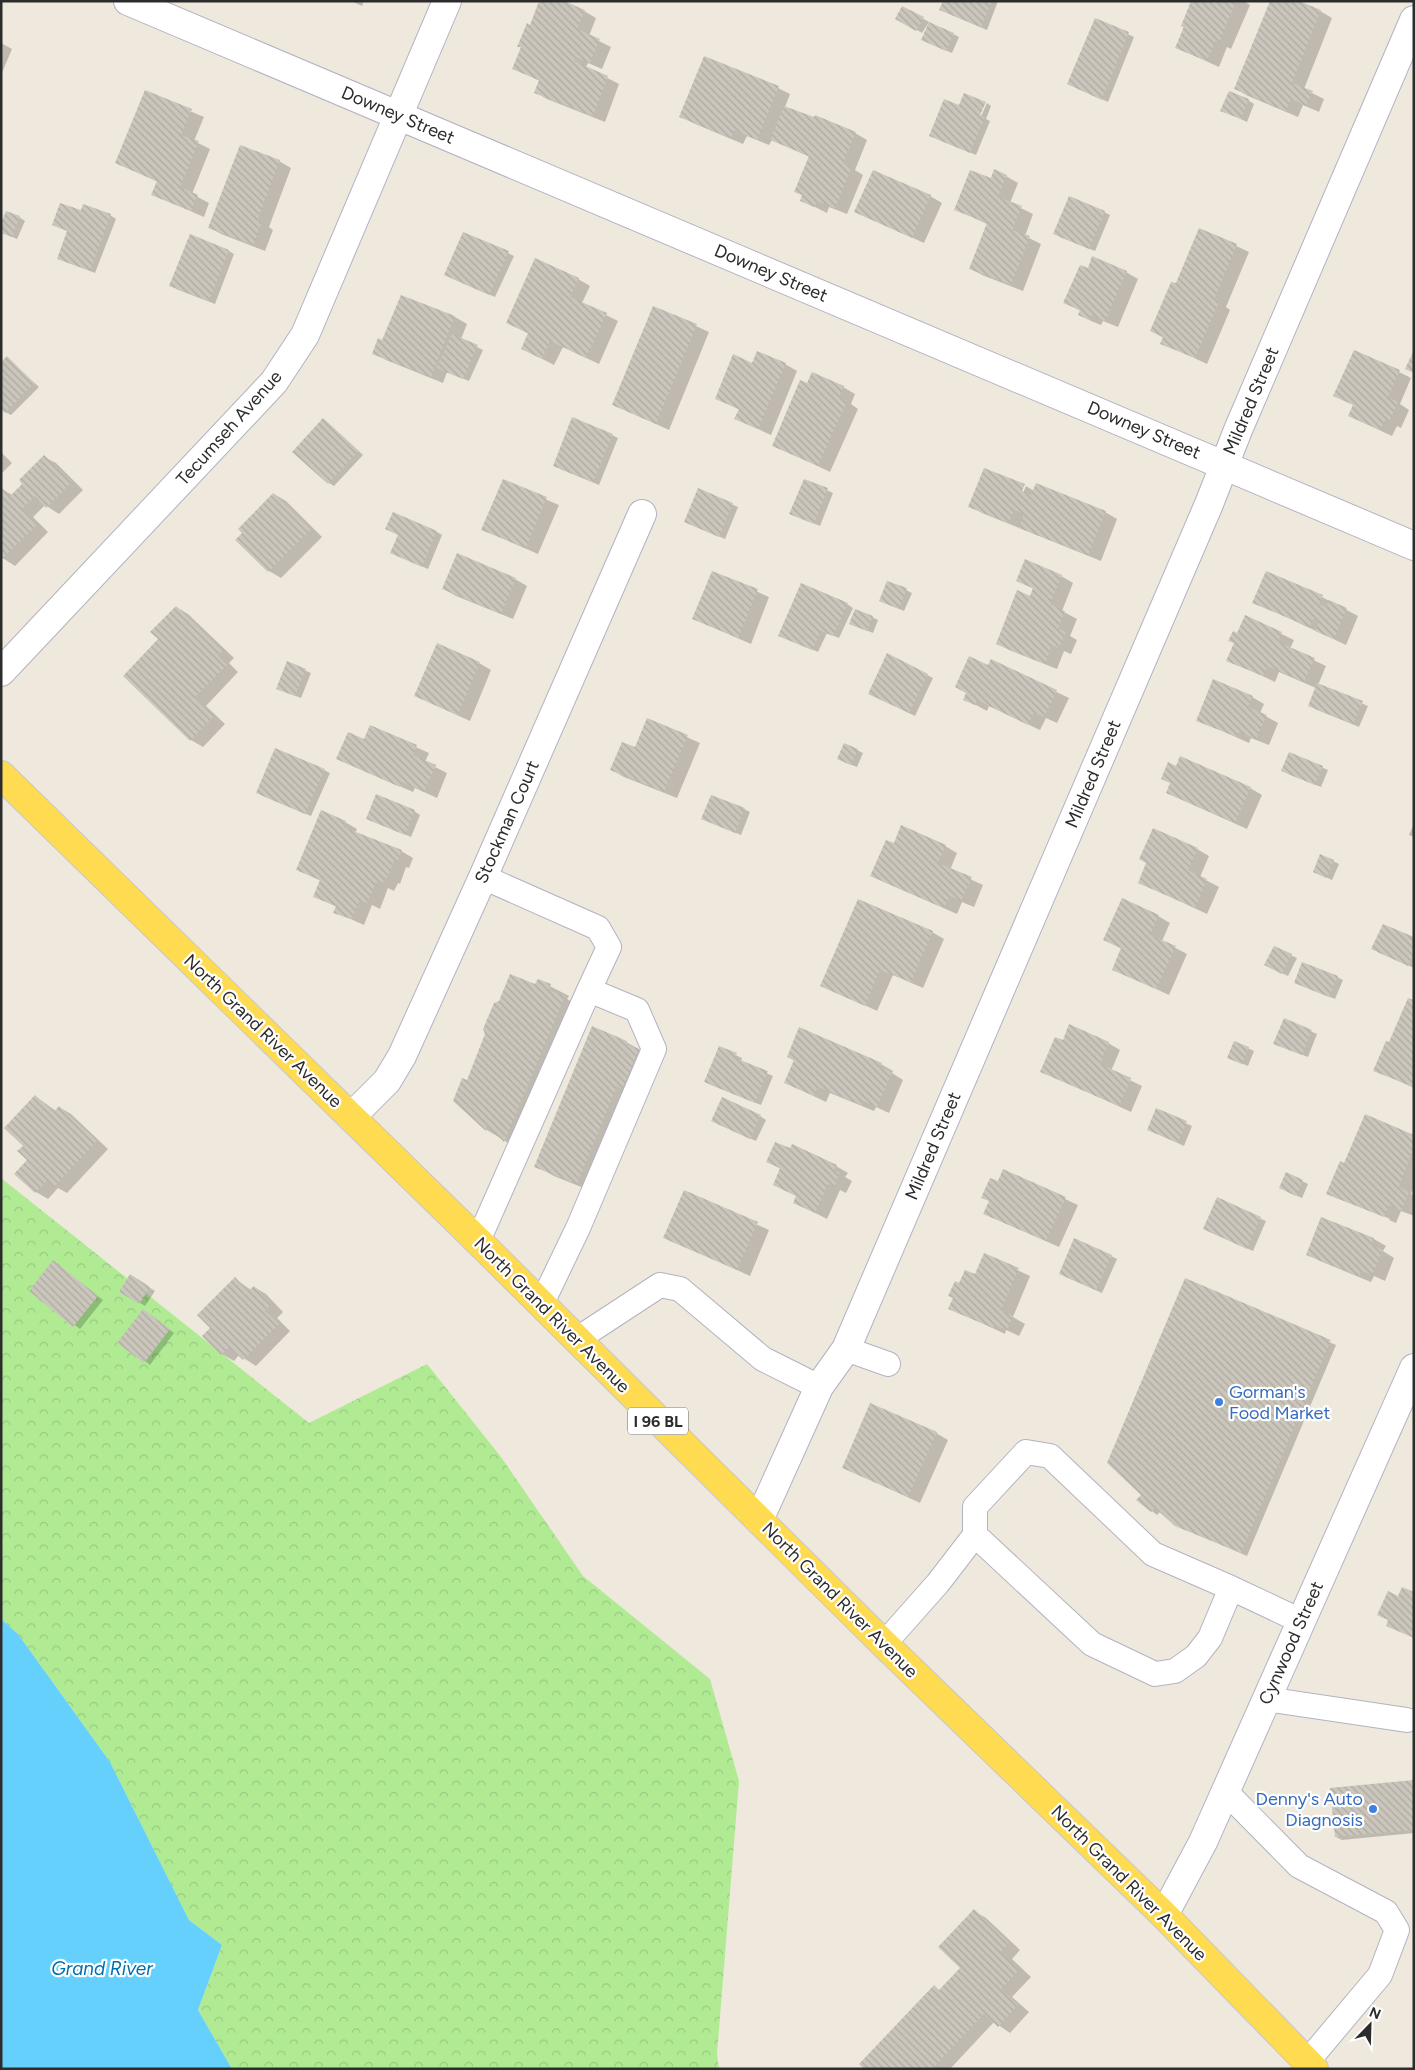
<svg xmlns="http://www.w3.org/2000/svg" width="1415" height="2070" font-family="Figtree,sans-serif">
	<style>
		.forest { fill: url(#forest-crowns) }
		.water { fill: #66d0fc }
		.shadow { fill: #0003 }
		.building { fill: url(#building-back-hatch) }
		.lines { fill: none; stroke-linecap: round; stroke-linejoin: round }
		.lane-casing { stroke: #b1b3c1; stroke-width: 26 }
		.street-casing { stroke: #b1b3c1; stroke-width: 30 }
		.primary-casing { stroke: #c8c8c8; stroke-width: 30 }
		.lane { stroke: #fff; stroke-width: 24 }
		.street { stroke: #fff; stroke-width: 28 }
		.primary { stroke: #ffdb52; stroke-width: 28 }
		.shop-dot { fill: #3f7fe0; stroke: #fff; stroke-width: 2 }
		.labels { text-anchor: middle; stroke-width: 4.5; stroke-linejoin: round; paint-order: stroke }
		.shield { fill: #fff; stroke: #6b6b6b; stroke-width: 1 }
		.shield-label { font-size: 16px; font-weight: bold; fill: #2c2c2c }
		.street-label { font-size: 18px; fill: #2c2c2c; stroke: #fff }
		.shop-label { font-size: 18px; fill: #366cbe; stroke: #fff; text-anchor: start }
		.water-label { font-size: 19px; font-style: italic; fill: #006dac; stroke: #fff }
	</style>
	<defs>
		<pattern id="forest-crowns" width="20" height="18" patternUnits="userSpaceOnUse" patternTransform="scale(1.25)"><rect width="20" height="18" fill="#b0eb94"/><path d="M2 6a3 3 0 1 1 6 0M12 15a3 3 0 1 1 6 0" fill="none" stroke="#98ca80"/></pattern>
		<pattern id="building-back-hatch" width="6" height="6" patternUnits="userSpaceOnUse" patternTransform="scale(1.25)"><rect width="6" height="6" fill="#cac6bc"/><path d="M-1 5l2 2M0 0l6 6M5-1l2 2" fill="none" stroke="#aeaaa2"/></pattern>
	</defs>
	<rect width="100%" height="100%" fill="#efe8dd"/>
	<path class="forest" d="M1,1178L309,1423L427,1364L501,1457L583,1576L710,1679L739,1781L717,2054L719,2069H232L198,2010L222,1945L189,1920L110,1762L18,1634L1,1619Z"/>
	<path class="water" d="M1,1619L18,1634L110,1762L189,1920L222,1945L198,2010L232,2069H1Z"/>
	<path class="shadow" d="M351,1H364L362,6Z
		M944,1H998L987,30L947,13Z
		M1192,1H1244L1250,5L1231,49L1227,47L1219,67L1177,48Z
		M903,7L929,22L922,33L897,18Z
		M584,11L596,18L589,36L611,47L602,69L588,63L586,67L619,84L605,122L547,99L535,92L540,81L514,69L522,48L519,46L530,26Z
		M1320,11L1332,18L1304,89L1324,99L1319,112L1303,105L1298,117L1248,96L1236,89Z
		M1096,19L1134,37L1108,102L1074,87Z
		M953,34L959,37L952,53L929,43Z
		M1,43L12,49L1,75Z
		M704,58L778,88L790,94L785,107L855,133L867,140L855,170L863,175L847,214L829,207L827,213L801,200L810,157L772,140L769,145L747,136L743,144L693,123L681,116Z
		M145,92L204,117L194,141L210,149L192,194L209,203L204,217L153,195L158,182L116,163Z
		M1248,100L1254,104L1247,122L1228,113Z
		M987,103L991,106L986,119L990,121L976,155L936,138L977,120L979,121Z
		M279,161L291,168L269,227L273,230L265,251L221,234L210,227Z
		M1006,176L1018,183L1010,203L1033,214L1025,236L1041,244L1023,291L982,275L970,268L987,224L955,209L991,179Z
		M930,196L942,203L924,243L856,212Z
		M82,212L110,215L116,219L95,273L58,258L68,231Z
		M1104,212L1110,215L1095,251L1060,237Z
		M19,217L25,221L17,239L1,232Z
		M1200,229L1249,252L1226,307L1230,310L1207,364L1162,343L1164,338L1151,331L1177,285Z
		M229,251L234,254L215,304L176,289Z
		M508,253L514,256L495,297L451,278Z
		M1088,270L1126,272L1138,279L1118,327L1103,321L1101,325L1091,321L1079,314L1081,311L1065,303Z
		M578,279L590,286L582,303L618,321L599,364L563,347L554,365L523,349L529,334L507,322Z
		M401,296L455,317L467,324L461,339L483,350L469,381L447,372L443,383L386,360L374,353L383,341Z
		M654,307L709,332L669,430L614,405Z
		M7,358L39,387L11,415L5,412Z
		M753,364H785L797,371L771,435L736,419L740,410L716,398Z
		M1399,372L1411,378L1400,404L1409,410L1401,428L1397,426L1392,436L1349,416Z
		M843,387L855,394L851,404L858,409L830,472L774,445Z
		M324,420L363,455L334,486L329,483Z
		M612,435L618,438L599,485L560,469Z
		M1,452L12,463L1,474Z
		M44,457L56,463L83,490L59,514L45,505L33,517L48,532L15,566L1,557L2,489L12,495L24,484Z
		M805,480L833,493L820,526L791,514Z
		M503,481L559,505L538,554L483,530Z
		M1026,486L1034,491L1105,512L1117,519L1101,561L982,513L970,506L1021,498Z
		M699,490L738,507L725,539L692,525Z
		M274,494L286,501L322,537L281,578L269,571Z
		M437,532L442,535L428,569L391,553Z
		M713,572L769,597L751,644L694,619Z
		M1061,576L1073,583L1062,611L1077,619L1070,636L1077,640L1071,654L1064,651L1057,669L1009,650L997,643L1030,597L1034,589L1017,581Z
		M515,579L527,586L513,619L456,596L444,589Z
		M906,590L912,593L904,611L880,601Z
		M1322,597L1358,616L1346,645L1254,602Z
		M847,604L853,608L839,638L827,633L818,652L785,638Z
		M176,607L188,614L234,658L229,663L238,672L206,706L225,724L203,747L191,740L160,639Z
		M872,617L878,620L873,633L856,626Z
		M1246,617L1294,640L1290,649L1326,666L1318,685L1368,706L1359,727L1315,709L1316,688L1279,672L1275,682L1228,660Z
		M888,655L933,678L915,716L875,696Z
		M992,661L1069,698L1057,723L1046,718L1040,730L989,706L987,711L965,699Z
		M287,663L311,673L301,698L283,691Z
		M479,663L491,670L470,721L428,702Z
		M1252,697L1264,704L1260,713L1278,723L1269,745L1251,738L1249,743L1198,720Z
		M648,720L700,743L677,798L624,777L612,770L636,749Z
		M371,727L429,753L425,762L447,773L437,798L415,788L413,792L338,759L365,741Z
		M857,750L863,753L857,767L844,762Z
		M1290,754L1328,770L1321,787L1288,774Z
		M1176,768L1250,788L1262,795L1247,829L1167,793Z
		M324,770L330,773L311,816L263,796Z
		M744,809L750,812L741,835L702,819Z
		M414,811L420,815L411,837L373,821Z
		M345,822L357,829L355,833L401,851L413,858L409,868L406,867L400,884L398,883L394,891L388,888L380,909L372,905L364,925L335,912L337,907L314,896L321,881L298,870Z
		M1414,823V837L1409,835Z
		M895,844L945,846L957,853L950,870L983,885L974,907L962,902L957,914L884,882Z
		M1197,849L1209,856L1200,877L1219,887L1207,914L1139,882L1148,863Z
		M1333,861L1339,864L1332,880L1314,872Z
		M1158,916L1170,923L1162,941L1187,954L1169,995L1113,969L1122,949L1105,940Z
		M932,932L944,939L923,988L893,975L877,1011L822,985Z
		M1414,939V968L1378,952Z
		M1274,947L1297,958L1288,976L1271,968Z
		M1337,977L1343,980L1335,999L1301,985Z
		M538,980L569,996L567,999L582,1008L523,1152L487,1130L454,1100Z
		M1414,1001V1088L1375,1070Z
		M1284,1020L1317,1034L1308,1057L1280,1046Z
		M1063,1041L1108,1043L1120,1050L1111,1071L1142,1086L1131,1112L1042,1071Z
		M626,1042L644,1052L596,1193L554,1176L536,1166Z
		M1235,1042L1254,1051L1248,1066L1228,1058Z
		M720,1048L742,1058L741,1062L773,1076L761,1105L711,1085Z
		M788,1057L881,1064L893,1071L892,1073L903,1080L889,1113L876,1107L874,1111L830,1093L826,1102L786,1083L795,1061Z
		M35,1096L56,1111L59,1107L71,1114L108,1149L67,1193L58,1188L48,1199L36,1192L28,1160Z
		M1157,1110L1192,1126L1184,1146L1154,1132Z
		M760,1116L766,1120L756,1141L718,1124Z
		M1414,1136V1187L1411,1194L1414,1196V1216L1401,1211L1396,1223L1389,1220L1390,1219L1338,1197V1199L1327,1193Z
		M768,1162L836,1166L848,1173L845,1177L852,1181L846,1193L840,1190L827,1219L794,1202L797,1196L774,1185L781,1169Z
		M1004,1171L1078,1205L1059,1247L985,1214Z
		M1287,1174L1308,1184L1302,1198L1286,1191Z
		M685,1192L769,1230L750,1276L665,1237Z
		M1218,1199L1266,1221L1253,1251L1210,1232Z
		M1374,1239L1386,1246L1383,1251L1394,1258L1385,1281L1374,1276L1371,1282L1320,1261L1308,1254Z
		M985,1255L1030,1276L1013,1317L1025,1324L1019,1336L1006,1330L1005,1334L950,1308L960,1284L975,1276Z
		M1111,1256L1117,1259L1102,1293L1066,1277Z
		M53,1262L103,1300L80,1329L30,1291Z
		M131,1276L155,1291L145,1306L121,1291Z
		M235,1279L251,1290L254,1287L266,1294L283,1312L277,1318L290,1331L256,1366L239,1355L234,1361L222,1354L212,1328Z
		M1186,1280L1336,1345L1247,1556L1183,1528L1161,1511L1157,1515L1138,1500L1143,1495Z
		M149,1314L174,1333L150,1365L145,1361Z
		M936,1433L948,1440L920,1503L843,1467Z
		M1414,1781V1833L1342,1840L1336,1837Z
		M974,1911L986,1918L1020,1950L1012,1959L1031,1977L1012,1997L1029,2012L1010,2033L994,2022L950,2069H866L934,1987L940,1991L962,1968Z"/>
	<path class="building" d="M539,1H564L585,10L577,29L600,39L590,63L576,57L574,61L608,76L593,116L534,93L539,80L512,69L521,47H517L527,23L530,25Z
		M943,1H992L981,27L939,10Z
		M1191,1H1236L1219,43L1215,41L1207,61L1175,48L1184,27L1181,26Z
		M1270,1H1299L1321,10L1292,83L1313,91L1306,106L1291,99L1286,111L1234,89Z
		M902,6L924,17L916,31L895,19Z
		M1095,18L1129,32L1102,100L1067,84Z
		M929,22L954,33L946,51L921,40Z
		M704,56L779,86L757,140L734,130L731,138L679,117Z
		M145,90L192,109L181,135L199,141L180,187L198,195L191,211L151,195L157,181L115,163Z
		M1229,91L1249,99L1241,119L1220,111Z
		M964,93L986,102L980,115L985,117L970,153L929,136L944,99L959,105Z
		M784,106L814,117L815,115L856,132L843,163L852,167L835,208L817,201L814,207L800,201L802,195L794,192L809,156L770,140Z
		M240,145L280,160L257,221L262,222L253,245L208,228Z
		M994,169L1007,175L998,197L1022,206L1012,230L1030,236L1011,285L969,269L987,223L954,210L970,170L991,178Z
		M873,170L931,195L912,238L854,212Z
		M1069,196L1105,211L1089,249L1053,234Z
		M60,203L81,210L83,204L111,214L90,271L57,259L67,231L52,225Z
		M6,211L20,216L12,237L1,233V223Z
		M1199,228L1237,244L1214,300L1219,302L1195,358L1160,344L1163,337L1150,331L1171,282L1176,283Z
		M463,232L509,251L489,295L444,275Z
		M190,234L229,250L209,301L169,286Z
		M1092,256L1127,271L1105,321L1091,315L1089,320L1078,315L1080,310L1063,303L1080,265L1088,268Z
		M535,258L579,278L570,297L607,313L586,358L550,341L542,359L521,349L528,333L506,323Z
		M401,295L455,316L431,377L372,354L378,338L382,340Z
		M653,306L697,324L656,424L612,405Z
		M452,334L478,345L463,379L436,368Z
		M1354,350L1400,370L1388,397L1398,402L1389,422L1385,420L1380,430L1348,416L1353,405L1333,396Z
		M1414,350V373L1405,369Z
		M757,351L786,363L758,429L734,419L739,409L715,399L733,354L752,363Z
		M7,356L34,383L5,413L1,409V362Z
		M812,372L844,386L839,397L847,401L818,466L772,446L800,380L807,383Z
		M572,417L613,434L593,482L553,466Z
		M323,418L359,451L328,484L292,452Z
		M44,455L72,482L46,508L35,496L22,509L37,525L1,560V487L10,496L22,484L19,480Z
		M984,468L1025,484L1022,491L1031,495L1036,483L1106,511L1088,555L1019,528L1024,514L1014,510L1009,523L968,507Z
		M503,479L547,497L526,548L481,530Z
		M804,479L828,488L814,524L789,514Z
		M698,488L733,503L719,537L684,522Z
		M273,493L311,529L268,572L235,540L242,533L238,529Z
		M393,512L437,531L422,567L390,553L398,535L385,529Z
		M457,553L516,578L501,614L442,589Z
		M1025,559L1062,575L1050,604L1065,611L1058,629L1066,632L1059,648L1052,645L1045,664L996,644L1017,590L1030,596L1033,588L1016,581Z
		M712,571L758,589L738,638L692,619Z
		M1266,571L1323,595L1319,604L1326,607L1329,600L1347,608L1334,639L1315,631L1319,621L1313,619L1310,627L1252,603Z
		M887,581L907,588L899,609L879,601Z
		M801,583L848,603L833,636L821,631L812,650L778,636Z
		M176,606L223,651L218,656L227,665L194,698L214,716L190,741L123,676L158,639L150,632Z
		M855,609L873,616L867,631L849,624Z
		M1245,615L1282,632L1278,642L1315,658L1304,682L1267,666L1263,676L1226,661L1234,643L1228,641L1233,631L1237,633Z
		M437,643L480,662L458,715L414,696Z
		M887,653L928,674L909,713L868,694Z
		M969,656L988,665L991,659L1057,690L1044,717L1034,712L1028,725L977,700L975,705L963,700L966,693L955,687Z
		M287,661L306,669L295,696L276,689Z
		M1213,679L1253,696L1248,707L1267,715L1256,739L1239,732L1237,737L1196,721Z
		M1317,683L1363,701L1353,724L1308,706Z
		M647,718L688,735L664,792L610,770L622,742L635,747Z
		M370,725L417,745L413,755L436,765L424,792L402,782L400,787L336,759L348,732L364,739Z
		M844,743L858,749L851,765L837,759Z
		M275,748L325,769L305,814L256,793Z
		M1289,752L1323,766L1315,785L1281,771Z
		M1180,756L1251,787L1235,823L1166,793L1170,783L1161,779L1168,762L1176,766Z
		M376,794L415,810L405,835L366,819Z
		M711,795L745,808L735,833L701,819Z
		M321,810L346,821L343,827L402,850L397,863L394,861L387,878L385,877L382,885L376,882L367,903L360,900L351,919L333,913L336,906L313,897L320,880L296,870Z
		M901,825L946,845L938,863L972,877L961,901L950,896L944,908L870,876L886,840L894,843Z
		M1153,828L1198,848L1188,870L1207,879L1195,908L1138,883L1146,863L1139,859Z
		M1320,854L1334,860L1326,878L1313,872Z
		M1122,898L1159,915L1150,935L1176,946L1156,989L1112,970L1121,948L1103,940Z
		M858,899L933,931L911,982L880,970L865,1006L820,986Z
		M1383,924L1414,937V953L1408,966L1371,949Z
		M1274,946L1292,954L1282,974L1264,965Z
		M1302,962L1338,976L1329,997L1294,983Z
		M510,974L535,984L538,979L551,984L549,990L565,996L504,1142L487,1125L486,1131L453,1101L462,1078L467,1080L485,1034L483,1029L494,1003L499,1001Z
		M1408,998L1414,1000V1087L1373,1071L1386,1041L1389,1042Z
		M1284,1018L1312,1030L1302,1055L1273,1044Z
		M1069,1024L1109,1042L1100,1064L1131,1078L1119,1106L1040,1072L1055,1037L1063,1040Z
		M592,1026L627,1041L626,1044L639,1049L622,1089L617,1086L577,1184L534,1167Z
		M799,1027L882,1063L880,1067L892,1072L877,1107L863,1101L862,1105L818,1087L814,1096L784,1083L794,1060L787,1057Z
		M1234,1041L1249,1047L1242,1064L1227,1058Z
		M719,1046L737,1053L735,1058L768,1071L755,1103L704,1082Z
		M35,1095L54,1112L59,1106L97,1141L54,1187L47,1180L35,1193L14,1174L27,1160L17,1151L23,1146L4,1128Z
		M722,1097L761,1115L750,1139L711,1121Z
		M1156,1108L1187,1121L1178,1143L1147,1130Z
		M1365,1114L1414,1135V1146L1399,1187L1409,1192L1401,1211L1389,1205L1384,1217L1326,1194L1340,1161L1344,1163Z
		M775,1142L790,1148L792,1144L837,1165L834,1170L840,1173L834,1187L828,1184L815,1213L793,1203L796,1196L773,1185L780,1168L766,1162Z
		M1003,1169L1066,1197L1046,1241L983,1214L989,1201L981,1198L990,1178L998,1181Z
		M1286,1172L1303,1180L1296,1196L1279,1188Z
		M684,1190L758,1222L737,1270L663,1238Z
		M1217,1197L1261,1217L1247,1249L1203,1229Z
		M1321,1217L1374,1238L1371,1245L1383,1250L1372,1275L1361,1271L1359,1276L1306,1255Z
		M1074,1238L1112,1255L1096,1290L1059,1274Z
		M984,1253L1019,1268L1001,1310L1013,1316L1007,1330L994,1325L993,1328L948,1309L953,1298L948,1296L955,1281L959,1283L965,1270L975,1274Z
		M53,1260L98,1296L73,1327L29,1291Z
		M130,1274L150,1287L139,1304L119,1292Z
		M235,1277L248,1291L254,1286L271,1304L265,1311L279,1324L243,1360L229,1347L221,1355L202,1336L210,1328L197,1315Z
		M1185,1278L1331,1340L1241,1553L1175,1526L1155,1508L1151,1512L1136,1500L1141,1495L1107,1463Z
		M143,1309L170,1329L144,1363L117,1343Z
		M870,1403L937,1432L908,1497L842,1468Z
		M1402,1587L1414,1592V1638L1386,1626L1388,1620L1377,1615L1388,1591L1398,1596Z
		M1414,1780V1830L1335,1837L1330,1788Z
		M974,1909L1009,1943L1001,1952L1019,1970L1001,1989L1018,2005L998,2027L984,2014L932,2069H864L859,2064L934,1985L939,1990L960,1968L938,1947Z"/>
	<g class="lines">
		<defs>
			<path id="lane" d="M483,877L598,928L609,947L589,990L637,1010L654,1049L578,1228L541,1305
				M478,1241L589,990
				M576,1340L660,1285L680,1289L763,1359L819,1387
				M846,1349L888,1364
				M975,1535V1507L1026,1452L1050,1456L1153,1554L1231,1588
				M884,1644L938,1583L975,1535L1092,1644L1155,1674L1175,1671L1196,1656L1210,1638L1231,1588L1301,1621
				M1266,1699L1407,1720
				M1225,1791L1299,1866L1386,1912L1397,1930L1380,1975L1307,2062"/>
			<path id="street" d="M128,1L1414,546
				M1,672L274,382L305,335L447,1
				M351,1117L387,1081L402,1056L483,877L642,514
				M759,1520L819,1387L846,1349L1209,504L1238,430L1414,20
				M1164,1915L1203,1842L1414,1368"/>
			<path id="primary" d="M1,775L478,1241L884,1644L1164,1915L1314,2069"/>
		</defs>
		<use href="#lane" class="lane-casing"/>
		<use href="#street" class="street-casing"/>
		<use href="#primary" class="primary-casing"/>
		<use href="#lane" class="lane"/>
		<use href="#street" class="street"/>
		<use href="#primary" class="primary"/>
	</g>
	<g class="shop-dot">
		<circle cx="1219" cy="1402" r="5"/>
		<circle cx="1373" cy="1809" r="5"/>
	</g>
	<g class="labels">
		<rect class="shield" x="628" y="1407.5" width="60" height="27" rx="4"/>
		<g class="shield-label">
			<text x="658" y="1427">I 96 BL</text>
		</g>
		<g class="street-label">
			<text transform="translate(398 115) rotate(23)" y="6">Downey Street</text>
			<text transform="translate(771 273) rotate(23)" y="6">Downey Street</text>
			<text transform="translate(1251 401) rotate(-67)" y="6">Mildred Street</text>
			<text transform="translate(229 428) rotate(-48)" y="6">Tecumseh Avenue</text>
			<text transform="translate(1144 430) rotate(23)" y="6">Downey Street</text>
			<text transform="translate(1093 774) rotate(-67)" y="6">Mildred Street</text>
			<text transform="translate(507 822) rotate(-66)" y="6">Stockman Court</text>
			<text transform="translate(263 1031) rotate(44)" y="6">North Grand River Avenue</text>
			<text transform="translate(933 1146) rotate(-67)" y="6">Mildred Street</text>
			<text transform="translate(552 1315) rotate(45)" y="6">North Grand River Avenue</text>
			<text transform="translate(840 1600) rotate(45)" y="6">North Grand River Avenue</text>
			<text transform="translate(1291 1643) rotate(-66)" y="6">Cynwood Street</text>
			<text transform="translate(1129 1883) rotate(45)" y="6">North Grand River Avenue</text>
		</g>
		<g class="shop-label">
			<text x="1229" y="1398">Gorman's<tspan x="1229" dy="21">Food Market</tspan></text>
			<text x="1363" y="1805" text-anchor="end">Denny's Auto<tspan x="1363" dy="21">Diagnosis</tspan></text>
		</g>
		<g class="water-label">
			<text x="102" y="1975">Grand River</text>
		</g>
	</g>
	<rect width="1415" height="2070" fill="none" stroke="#2c2c2c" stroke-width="5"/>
	<g transform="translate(1370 2025) rotate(23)" stroke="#ffffff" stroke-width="4" paint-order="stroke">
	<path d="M0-4L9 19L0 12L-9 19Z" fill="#2c2c2c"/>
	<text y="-8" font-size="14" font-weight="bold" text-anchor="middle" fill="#2c2c2c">N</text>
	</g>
</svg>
